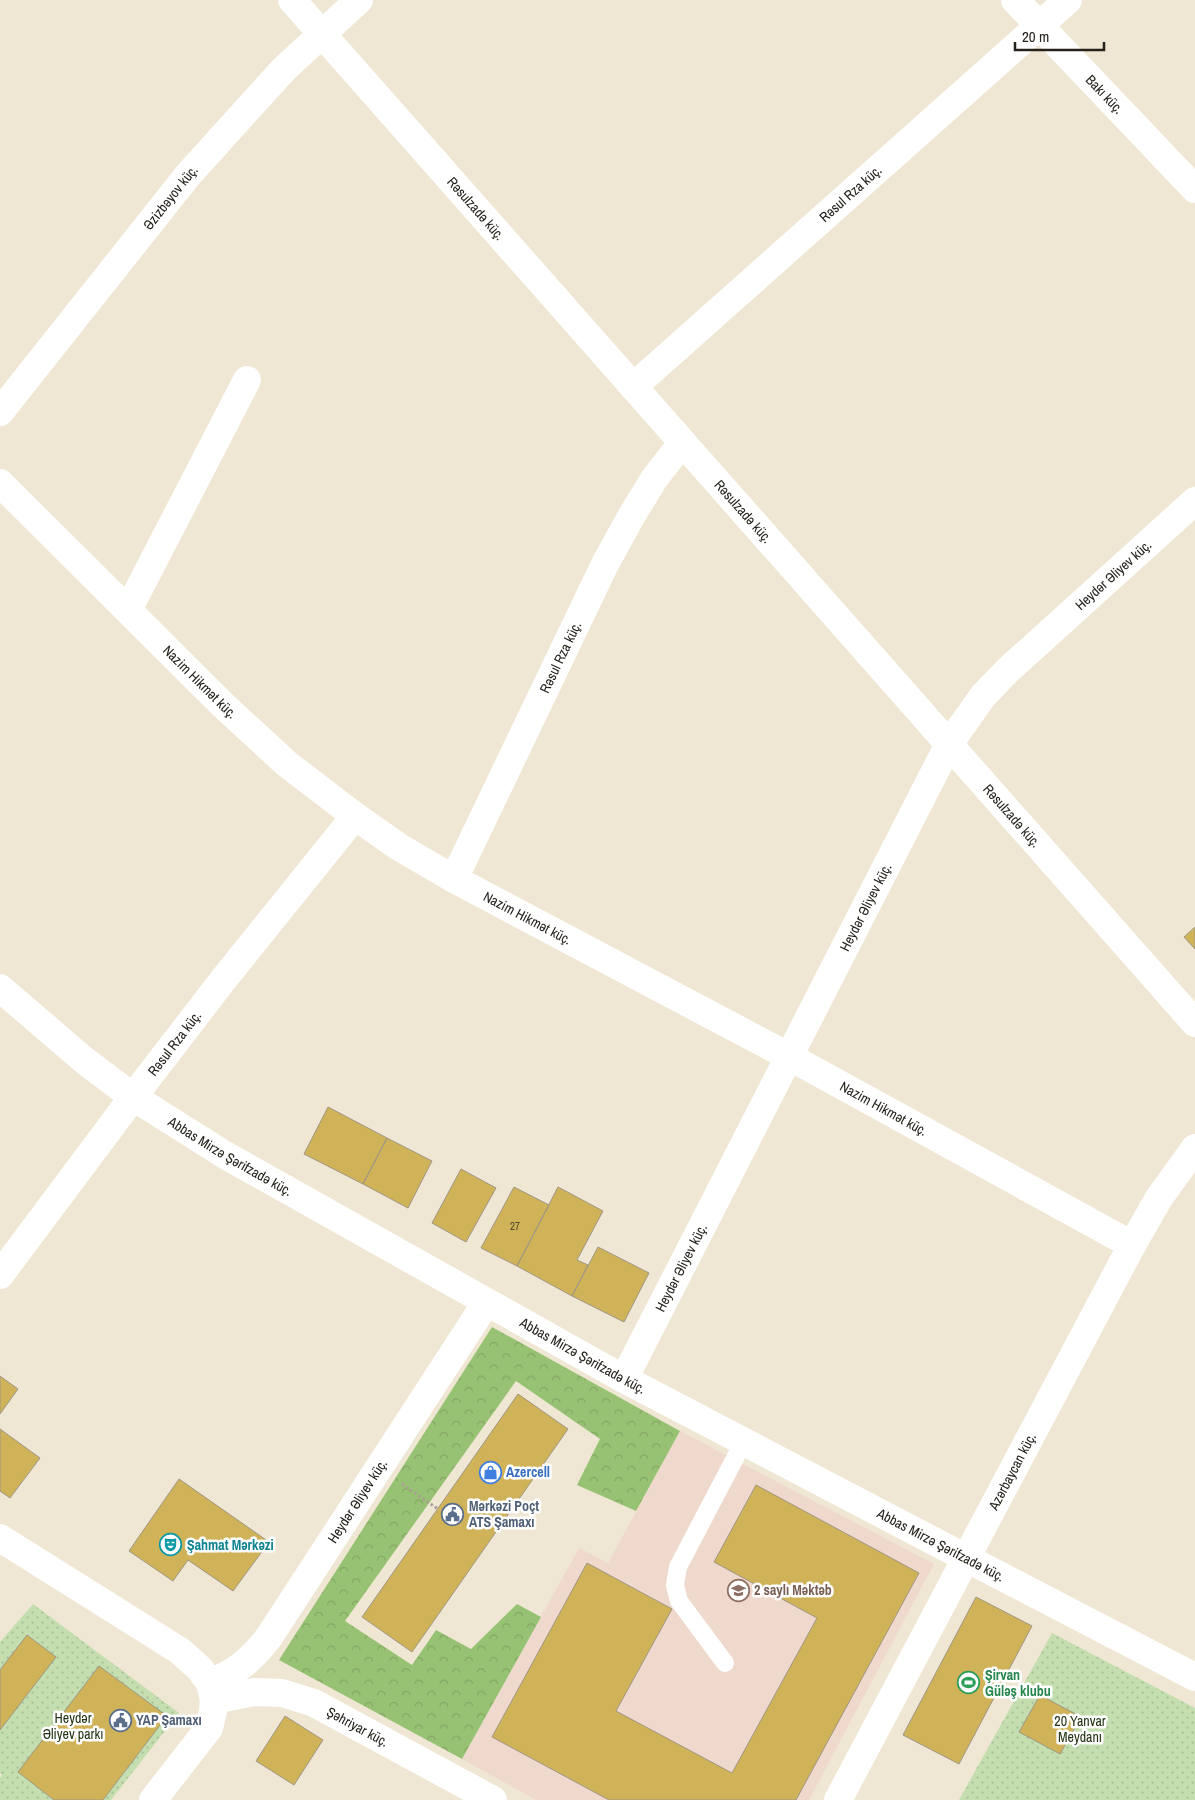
<svg xmlns="http://www.w3.org/2000/svg" width="1195" height="1800" font-family="'Archivo Narrow',sans-serif">
	<style>
		.education { fill: #efd9cc }
		.forest { fill: url(#forest-crowns) }
		.park { fill: url(#park-dots) }
		.building { fill: #d0b258; stroke: #9e9784 }
		.lines { fill: none; stroke-linecap: round; stroke-linejoin: round }
		.path { stroke: #a8a293; stroke-width: 3; stroke-dasharray: 2.5 2.5; stroke-linecap: butt }
		.lane { stroke: #fff; stroke-width: 18 }
		.street { stroke: #fff; stroke-width: 28 }
		.secondary { stroke: #fff; stroke-width: 28 }
		.labels { text-anchor: middle; stroke-width: 5; stroke-linejoin: round; paint-order: stroke }
		.number-label { font-size: 11px; fill: #50462a }
		.street-label { font-size: 14px; fill: #25221b; stroke: #fff }
		.shop-label { font-size: 14px; font-weight: bold; fill: #366cbe; stroke: #fff; text-anchor: start }
		.service-label { font-size: 14px; font-weight: bold; fill: #4e5e75; stroke: #fff; text-anchor: start }
		.culture-label { font-size: 14px; font-weight: bold; fill: #0d838f; stroke: #fff; text-anchor: start }
		.education-label { font-size: 14px; font-weight: bold; fill: #785e54; stroke: #fff; text-anchor: start }
		.leisure-label { font-size: 14px; font-weight: bold; fill: #27864d; stroke: #fff; text-anchor: start }
		.park-label { font-size: 14px; fill: #213111; stroke: #fff }
	</style>
	<defs>
		<pattern id="forest-crowns" width="20" height="18" patternUnits="userSpaceOnUse" patternTransform="scale(1.25)"><rect width="20" height="18" fill="#98c273"/><path d="M2 6a3 3 0 1 1 6 0M12 15a3 3 0 1 1 6 0" fill="none" stroke="#83a663"/></pattern>
		<pattern id="park-dots" width="8" height="8" patternUnits="userSpaceOnUse" patternTransform="scale(1.25)"><rect width="8" height="8" fill="#c4deaf"/><path d="M2 2h.1M6 6h.1" fill="none" stroke="#a8be96" stroke-width="1.8" stroke-linecap="round"/></pattern>
	</defs>
	<rect width="100%" height="100%" fill="#efe7d3"/>
	<path class="education" d="M680,1431L934,1564L809,1800H536L462,1759L579,1548L608,1563Z"/>
	<path class="forest" d="M492,1327L680,1431L636,1511L577,1485L600,1439L516,1381L345,1621L412,1665L436,1630L471,1649L517,1604L541,1617L462,1759L279,1660Z"/>
	<path class="park" d="M33,1604L179,1713L111,1800H0V1778L2,1775L0,1773V1642Z
		M1052,1633L1195,1708V1800H959Z"/>
	<path class="building" d="M1195,927V949L1184,937Z
		M328,1107L387,1138L363,1184L304,1154Z
		M387,1138L432,1161L408,1208L363,1184Z
		M461,1169L496,1188L466,1242L432,1223Z
		M514,1187L549,1205L517,1266L481,1248Z
		M558,1187L603,1211L577,1260L588,1265L572,1296L517,1266Z
		M598,1247L649,1273L624,1322L572,1296Z
		M0,1376L18,1389L0,1414Z
		M518,1394L568,1429L412,1652L362,1617Z
		M0,1429L40,1458L10,1498L0,1491Z
		M179,1479L269,1542L233,1591L188,1560L173,1581L129,1551Z
		M756,1485L919,1573L796,1800H609L492,1737L587,1563L672,1609L616,1711L732,1773L817,1618L714,1562Z
		M976,1597L1032,1626L959,1764L903,1735Z
		M27,1635L56,1657L0,1730V1670Z
		M99,1666L167,1716L103,1800H54L18,1772Z
		M1040,1695L1081,1717L1060,1754L1019,1732Z
		M285,1716L323,1740L294,1785L256,1761Z"/>
	<g class="lines">
		<path class="path" d="M402,1484L438,1509"/>
		<path class="lane" d="M725,1663L679,1601L675,1585L678,1567L744,1441"/>
		<g class="street">
			<path id="s1" d="M1015,0L1195,189"/>
			<path id="s2" d="M633,387L1068,0"/>
			<path id="s3" d="M0,412L188,175L284,69L359,0"/>
			<path id="s4" d="M0,483L224,706L287,764L355,816L399,847L454,879L790,1057L1132,1245"/>
			<path d="M128,610L247,380"/>
			<path id="s5" d="M454,879L605,564L632,515L654,479L682,443"/>
			<path id="s6" d="M0,988L85,1061L133,1097L225,1155L624,1379L966,1558L1195,1677"/>
			<path id="s7" d="M0,1275L133,1097L223,980L355,816"/>
			<path id="s8" d="M624,1379L949,744L983,696L1008,670L1195,501"/>
			<path id="s9" d="M210,1683C237,1672 251,1660 269,1637L486,1303"/>
			<path id="s10" d="M214,1700L254,1692L282,1693L314,1703L493,1800"/>
			<path id="s11" d="M838,1800L1132,1245L1159,1198L1195,1148"/>
		</g>
		<g class="secondary">
			<path id="s12" d="M292,0L1195,1023"/>
			<path d="M0,1538L180,1651L200,1669L210,1683L214,1700L213,1711L209,1728L153,1800"/>
		</g>
	</g>
	<defs>
		<symbol id="shop-ring" viewBox="-11 -11 22 22"><circle r="9.5" fill="#fff" stroke="#3f7fe0" stroke-width="1.5"/><path d="M-5-2.5h2.3a2.7 3.5 0 0 1 5.4 0H5L5.5 6h-11ZM-1.5-2.5h3a1.5 2.3 0 0 0-3 0Z" fill="#3f7fe0"/></symbol>
		<symbol id="civic-ring" viewBox="-11 -11 22 22"><circle r="9.5" fill="#fff" stroke="#5c6f8a" stroke-width="1.5"/><path d="M-.6-6.5H3V-4.5H.6V-3L4-1V1h2V6H-6V1h2V-1L-.6-3ZM-1.2 2.5V6h2.4V2.5Z" fill="#5c6f8a"/></symbol>
		<symbol id="theatre-ring" viewBox="-11 -11 22 22"><circle r="9.5" fill="#fff" stroke="#0f9aa8" stroke-width="1.5"/><path d="M-5-5.5Q0-4 5-5.5V0Q5 5 0 6Q-5 5-5 0ZM-3.3-2.5H-1v1.5H-3.3ZM1-2.5H3.3v1.5H1ZM-2.8 1Q0 5.5 2.8 1Z" fill="#0f9aa8"/></symbol>
		<symbol id="school-ring" viewBox="-11 -11 22 22"><circle r="9.5" fill="#fff" stroke="#8d6e63" stroke-width="1.5"/><path d="M0-5L7-2L0 1L-7-2ZM-4 1L0 2.5L4 1V4Q0 6-4 4Z" fill="#8d6e63"/></symbol>
		<symbol id="stadium-ring" viewBox="-11 -11 22 22"><circle r="9.5" fill="#fff" stroke="#2e9e5b" stroke-width="1.5"/><path d="M0-5a6.5 5 0 1 0 0 10a6.5 5 0 1 0 0-10ZM-3.5-1.8h7v3.6h-7Z" fill="#2e9e5b"/></symbol>
	</defs>
	<g fill-rule="evenodd">
		<use href="#shop-ring" x="478" y="1460" width="25" height="25"/>
		<use href="#civic-ring" x="440" y="1502" width="25" height="25"/>
		<use href="#theatre-ring" x="158" y="1532" width="25" height="25"/>
		<use href="#school-ring" x="726" y="1578" width="25" height="25"/>
		<use href="#stadium-ring" x="956" y="1670" width="25" height="25"/>
		<use href="#civic-ring" x="108" y="1708" width="25" height="25"/>
	</g>
	<g class="labels">
		<g class="number-label">
			<text x="515" y="1230">27</text>
		</g>
		<g class="street-label">
			<text dy="5" stroke="none"><textPath href="#s1" startOffset="130">Bakı küç.</textPath></text>
			<text dy="5" stroke="none"><textPath href="#s2" startOffset="291">Rəsul Rza küç.</textPath></text>
			<text dy="5" stroke="none"><textPath href="#s3" startOffset="274">Əzizbəyov küç.</textPath></text>
			<text dy="5" stroke="none"><textPath href="#s12" startOffset="278">Rəsulzadə küç.</textPath></text>
			<text dy="5" stroke="none"><textPath href="#s12" startOffset="682">Rəsulzadə küç.</textPath></text>
			<text dy="5" stroke="none"><textPath href="#s8" startOffset="950">Heydər Əliyev küç.</textPath></text>
			<text dy="5" stroke="none"><textPath href="#s5" startOffset="246">Rəsul Rza küç.</textPath></text>
			<text dy="5" stroke="none"><textPath href="#s4" startOffset="282">Nazim Hikmət küç.</textPath></text>
			<text dy="5" stroke="none"><textPath href="#s12" startOffset="1088">Rəsulzadə küç.</textPath></text>
			<text dy="5" stroke="none"><textPath href="#s8" startOffset="530">Heydər Əliyev küç.</textPath></text>
			<text dy="5" stroke="none"><textPath href="#s4" startOffset="688">Nazim Hikmət küç.</textPath></text>
			<text dy="5" stroke="none"><textPath href="#s7" startOffset="290">Rəsul Rza küç.</textPath></text>
			<text dy="5" stroke="none"><textPath href="#s4" startOffset="1092">Nazim Hikmət küç.</textPath></text>
			<text dy="5" stroke="none"><textPath href="#s6" startOffset="286">Abbas Mirzə Şərifzadə küç.</textPath></text>
			<text dy="5" stroke="none"><textPath href="#s8" startOffset="125">Heydər Əliyev küç.</textPath></text>
			<text dy="5" stroke="none"><textPath href="#s6" startOffset="691">Abbas Mirzə Şərifzadə küç.</textPath></text>
			<text dy="5" stroke="none"><textPath href="#s11" startOffset="372">Azərbaycan küç.</textPath></text>
			<text dy="5" stroke="none"><textPath href="#s9" startOffset="238">Heydər Əliyev küç.</textPath></text>
			<text dy="5" stroke="none"><textPath href="#s6" startOffset="1096">Abbas Mirzə Şərifzadə küç.</textPath></text>
			<text dy="5" stroke="none"><textPath href="#s10" startOffset="152">Şəhriyar küç.</textPath></text>
		</g>
		<g class="shop-label">
			<text x="506" y="1477">Azercell</text>
		</g>
		<g class="service-label">
			<text x="469" y="1511">Mərkəzi Poçt<tspan x="469" dy="16">ATS Şamaxı</tspan></text>
			<text x="136" y="1725">YAP Şamaxı</text>
		</g>
		<g class="culture-label">
			<text x="187" y="1550">Şahmat Mərkəzi</text>
		</g>
		<g class="education-label">
			<text x="754" y="1595">2 saylı Məktəb</text>
		</g>
		<g class="leisure-label">
			<text x="985" y="1680">Şirvan<tspan x="985" dy="16">Güləş klubu</tspan></text>
		</g>
		<g class="park-label">
			<text x="73" y="1723">Heydər<tspan x="73" dy="16">Əliyev parkı</tspan></text>
			<text x="1080" y="1726">20 Yanvar<tspan x="1080" dy="16">Meydanı</tspan></text>
		</g>
	</g>
	<path d="M1015 42v8h89v-8" fill="none" stroke="#25221b" stroke-width="2.5"/>
	<text x="1022" y="42" font-size="15" fill="#25221b" stroke="#ffffff" stroke-width="4" paint-order="stroke">20 m</text>
</svg>
